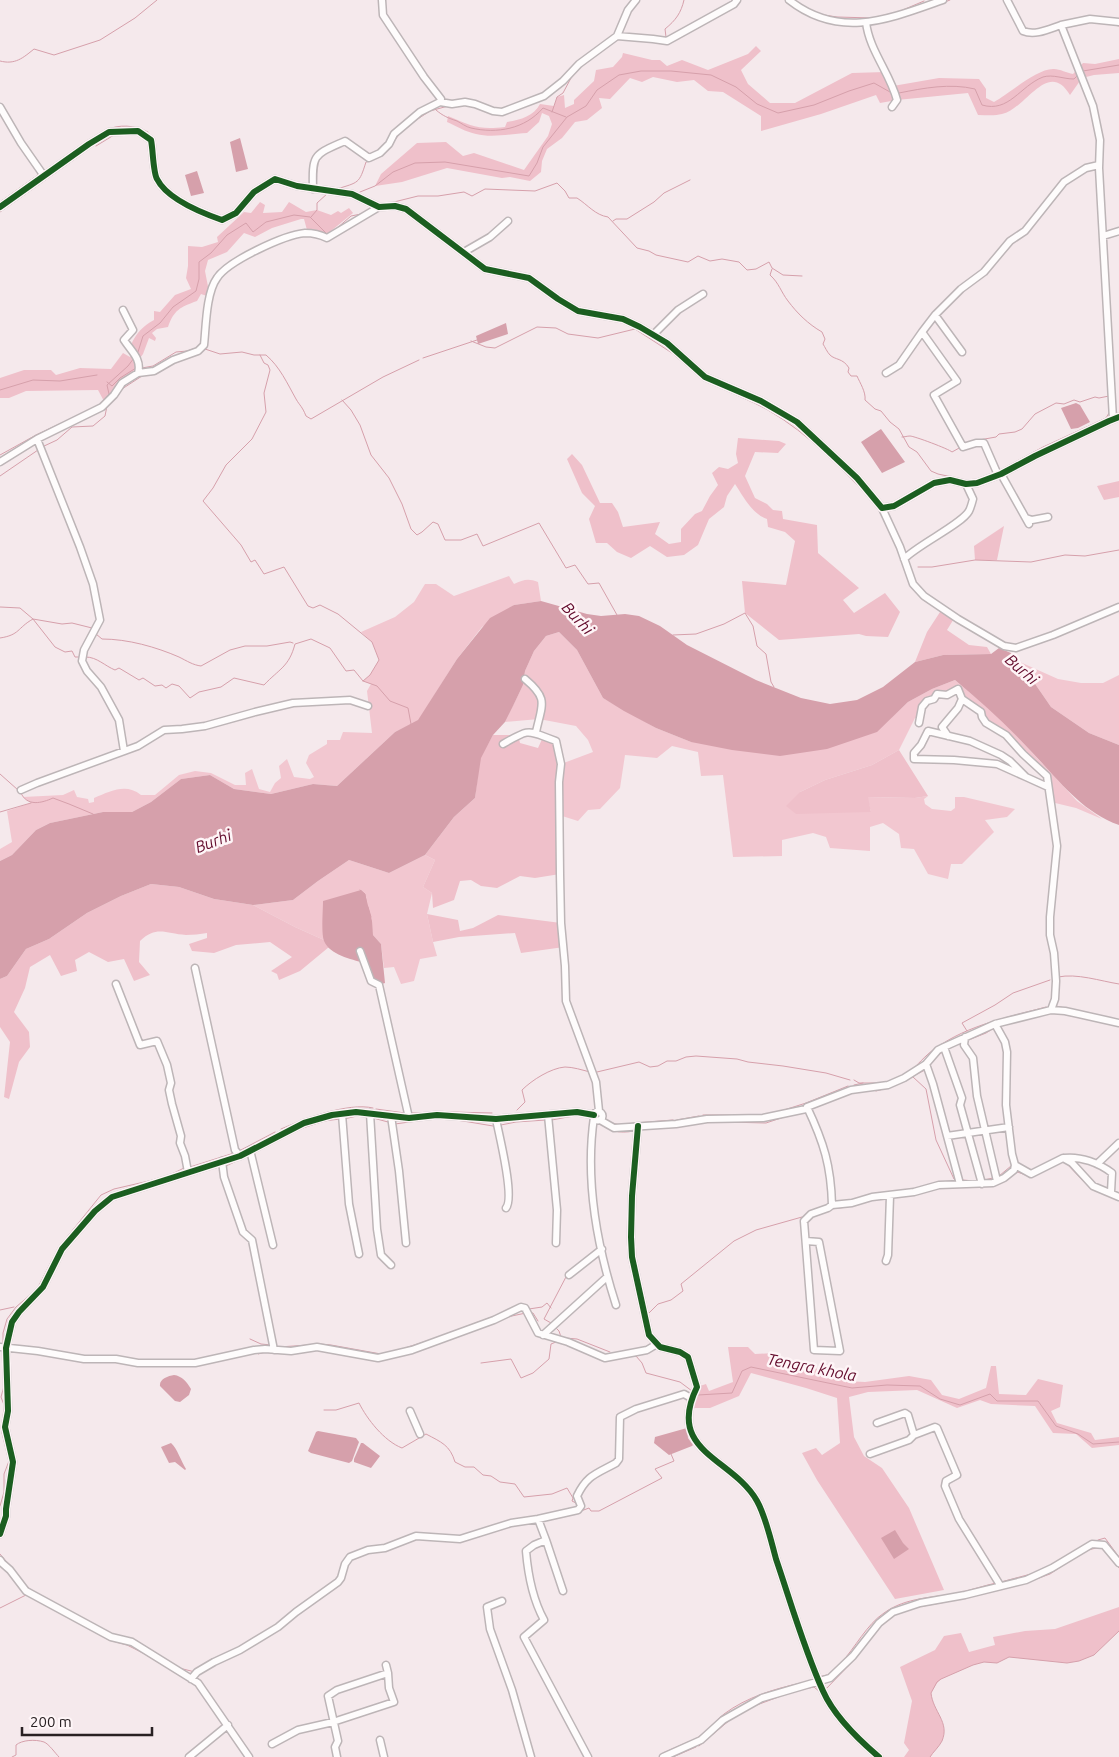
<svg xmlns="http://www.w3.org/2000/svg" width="1119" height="1757" font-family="Ubuntu,sans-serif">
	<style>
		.green { fill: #f2c7d0 }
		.forest { fill: #efc0ca }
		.water { fill: #d6a0ab }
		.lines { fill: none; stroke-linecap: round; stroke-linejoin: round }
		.stream { stroke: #d6a0ab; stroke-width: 1 }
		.minor-casing { stroke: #bdb5b7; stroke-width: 9 }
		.minor { stroke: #fefcfc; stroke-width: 6 }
		.cycleway-casing { stroke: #fef5f7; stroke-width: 9 }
		.cycleway { stroke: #1b5e20; stroke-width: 6 }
		.labels { text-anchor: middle; stroke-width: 5; stroke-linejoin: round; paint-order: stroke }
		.water-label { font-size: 16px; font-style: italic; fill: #630b2c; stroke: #fef5f7 }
	</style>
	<rect width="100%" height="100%" fill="#f5e9ec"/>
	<path class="green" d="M509,576L514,584C523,580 528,578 538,582L541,601L514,605L482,627L457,659L418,721L395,732L337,786L313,784L271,794L234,789L210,775L181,779L151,802L132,812H103L50,823L36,830L12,855L0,861V849L12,842L7,811L31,803L23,797L63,795L74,790L77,797L88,799L89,803L94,802V798C111,791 126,783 141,795H155L179,775L195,771L211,773L235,785H246L245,773L252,769L259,789L270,792L275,783L281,778L279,766L287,759L294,777L310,779L314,777L306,763L309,755L327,744V740H340L343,732L372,733L367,691L371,684L363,681L370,675L379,660L372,642L361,632L395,617L414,602L425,584H436L454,596Z
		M559,632L577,650L603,698L656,728L691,742L876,732L908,702L932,689L955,680L1001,719L1077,801L1102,819L1076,808L1051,802L1047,776L967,701L958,690L928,700L919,719L915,718L899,750L872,765L825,780L800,792L871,812L867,797L915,798L928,796L924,799L925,804L932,809L951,811L955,808V797H964L1015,809L1007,817L985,820L994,832L962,864H951L948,879L928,874L914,849L901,848L899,834L883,823L870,827V851L830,848L826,837L813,833L782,840V856L733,857L723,775L701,776L698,752L672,746L657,758L625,755L620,788L600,809L588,810L578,821L559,815L561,764L593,752L588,740L576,726L539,719L505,722L523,685L525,671L534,651L546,636Z
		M1020,662L1058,679L1081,683H1103L1119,675V745L1089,733L1051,707Z
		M425,855L435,860L423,887L432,893L427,914L433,942L437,956L420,959L414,981L401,984L394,967L384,968L381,944L373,935L371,925L323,901L324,940L295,927L253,905L293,900L318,881L349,860L389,873Z"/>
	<path class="forest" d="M756,46L761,51L741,70L748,84L770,103H795L852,73L885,72L893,86L939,78L979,79L986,89V98L994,102C1009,94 1037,68 1054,69C1060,69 1067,73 1073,74L1083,63L1095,64L1119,59V73L1094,75L1082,78L1070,95C1048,58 1026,109 1002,114C995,116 986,115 978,115L968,93L897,100L880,103L876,95L821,114L761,131V116L723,92L708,91L694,80L677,82L653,77L642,82L630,78L610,99L599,98L602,108L587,120L575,122L562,138L547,149L542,161L541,172L530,181L510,177L502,178L447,168L402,182L375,186L381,174L417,143L446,142L463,156L474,153L524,170L548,136L552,124L549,116L542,113L539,122L527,133C511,134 491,138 476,134C466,132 456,126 447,122L448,116C472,126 478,130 505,127L507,122C520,120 534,116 540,104L554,106L557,97L564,95L565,108L574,104V100L594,81L596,70L613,67L622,57L623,53L652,60H660L667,66L682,60L708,70L748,54Z
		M260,202L265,205L263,213L282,212L289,202L306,212L317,210L331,215L338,211L341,213L349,208L353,213L326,235L307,230L304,219H301L272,228L255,237L244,233L227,252L208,260L205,271L210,297L201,294L197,301C180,307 174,310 168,327L157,329L152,333L156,338L155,341L149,338L143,354L138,361V373L122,383L105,403L98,390L26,391L9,398H0V378L24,370H51L56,375L80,368L111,369L123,353L130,357L134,352L131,345C136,333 143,326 154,320V311L160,312L175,295L191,289L186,278L188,266V246L202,247L218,242L217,237L244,212L251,213Z
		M738,438L779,441L786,444L778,453L755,452L745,476L755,498L767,504L773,510L782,511L783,519L817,525L818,553L859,588L843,600L854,613L885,593L900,612L888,637L866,636L859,634L779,640L745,613L742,581L786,585L795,541L785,532L768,527L767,519C752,514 743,496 735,484L727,496L724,507L709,519L698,545L684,555L667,557L650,546L631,558L617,552L607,543H596L589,519L595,506L582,493L567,459L572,454L582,465L600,503H612L618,512L623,527L660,522L655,534L669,544L681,542V529L695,514L702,511L710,496L718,485L712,473L719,467L728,469L738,463L736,454Z
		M1119,481V497L1104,500L1097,486Z
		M1004,526L997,560H975L974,546Z
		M942,609L955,617L947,630L969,645L987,647L991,654L943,655L915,662L927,632Z
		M493,735H518L520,743L538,748L543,737L556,741L561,764L560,874L535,878L520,876L497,888L481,886L471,880L460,881L454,900L433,908L432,893L423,887L435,860L425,855L454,817L475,798L480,758Z
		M899,750L928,796L915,798L868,797L871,812L796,814L786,806L800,792L825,780L872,765Z
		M151,884L179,887L214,899L253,905L295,927L324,940L329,947L300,971L279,980L277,974L271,971L292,957L270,942L236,945L214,953L192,951L189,944L207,938V933C200,934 193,935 186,935C166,934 157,925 140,941L139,962L150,975L134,981L124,959L108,962L89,952L75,960L77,971L61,976L50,955L30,967L25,988L14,1012L29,1032L30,1047L19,1062L9,1099L4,1097L10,1042L0,1027V979L7,976L26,949L49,939L87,913L121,896Z
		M427,914L458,920L460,931L473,928L498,915L561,923L564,947L521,953L515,933L459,937L433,942Z
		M728,1347H748L755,1354L774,1353L789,1364L810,1367L846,1376V1381L865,1382L909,1376L931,1380L942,1395L959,1399L986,1388L991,1366H996L999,1394L1026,1395L1038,1379L1063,1385L1060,1407L1051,1411L1057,1423L1091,1433L1095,1440L1119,1437V1445L1092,1448L1076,1434L1053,1433L1035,1406L991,1404L980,1400L957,1408L917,1390L868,1392L849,1397L854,1437L864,1456L882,1468L909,1508L944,1590L895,1599L817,1480L802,1453L816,1448L822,1455L840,1443L837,1398L806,1388L751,1373L739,1396L710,1408H689L697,1387L706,1384L709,1391L733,1382Z
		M1119,1607V1631L1094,1655L1079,1661L1067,1663L1009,1657L997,1663L984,1662L973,1665L941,1679L937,1683L931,1693C933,1712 950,1722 942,1741C939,1747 933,1752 930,1757H904L909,1750L904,1743L912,1701L900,1667L935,1650L944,1636L961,1633L969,1652L995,1645L993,1637L1025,1631L1055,1629Z"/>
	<path class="water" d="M240,138L248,169L236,172L230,142Z
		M197,171L204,193L191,196L185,175Z
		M506,323L508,334L478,344L476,336Z
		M1076,403L1080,405L1090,422L1078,428L1071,429L1061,408Z
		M881,429L905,462L882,473L861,442Z
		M541,601L587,614L601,616L625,614L639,616L660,626L687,645L756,680L801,698L830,704L857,700L883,687L915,662L943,655L991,654L999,648L1011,653L1020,662L1051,707L1089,733L1119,745V825C1079,811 1055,775 1026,746C1004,722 980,701 955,680L932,689L908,702L877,732L827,749L780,756L732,750L691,742L656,728L624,711L603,698L577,650L559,632L546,636L534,651L525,671L523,685L513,706L505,722L493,735L481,758L475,798L454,817L425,855L389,873L349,860L318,881L293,900L253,905L214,899L179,887L151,884L121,896L87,913L49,939L26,949L7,976L0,979V861L12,855L36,830L50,823L103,812H132L151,802L181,779L210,775L234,789L271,794L313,784L337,786L395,732L418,720L457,659L490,618L514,605Z
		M361,890L365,894L372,921L373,935L381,944L385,983L379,985L371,981L364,963C351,959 330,955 324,941C321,933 323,911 323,901Z
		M174,1375C182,1376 187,1382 191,1389L189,1395L180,1402L175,1401L160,1386C159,1379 168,1376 174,1375Z
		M687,1428L688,1438L693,1445L692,1446L669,1455L654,1443L655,1437Z
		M318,1431L356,1438L359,1442L352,1461L349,1463L311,1453L308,1451L316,1432Z
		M171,1443C177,1448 181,1461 186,1469L185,1470L175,1462L169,1463L161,1447Z
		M361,1443H363L380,1456L371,1468L354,1462V1459Z
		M895,1530L903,1543L909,1549L894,1559L881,1538Z"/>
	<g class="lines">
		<path class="stream" d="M945,2L950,0
			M824,15L837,17L872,18
			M881,16L898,12L924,1
			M1115,25L1119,26
			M1054,31L1059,29
			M667,37H666L665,29C676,20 681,13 684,0
			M0,61C15,65 23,58 34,49L54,55L100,40L135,18L157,0
			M1083,71L1119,65
			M570,78L576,72
			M899,93C924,88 950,83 975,89L982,105C1009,113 1020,86 1043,77C1053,74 1063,79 1074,79L1078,75
			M436,110C443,116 448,118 457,121C461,123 466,127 471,128C497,134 525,129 543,108L566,117
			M552,112L557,97L563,93L571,78
			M505,114L545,99L550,95
			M413,122L430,111L448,106
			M106,130C119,124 135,125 148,132
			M95,137L103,132
			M96,146L114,135H120
			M388,149L401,132
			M45,171L86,143
			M337,189C359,182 359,184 366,162L370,161
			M360,192L375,186L393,172L415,163L445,162L529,176L537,163L543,147L567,117L586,106L597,90L619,75L641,71H671L711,75L736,87L757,104L778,113L814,105L849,91L874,83L890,92
			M0,202L38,175V173
			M386,204L418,196H438L464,192L472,196L485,189L535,191L557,183L565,191L569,198H577C588,205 595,215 608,217L637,248L649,251L656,255L688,262L698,256L710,261L722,259L739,262L747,270L756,269L769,262L772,268L783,275L802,276
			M0,212L79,156
			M311,217L317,210V203L328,193
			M613,221L616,219H627L654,202L664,193L690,180
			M336,229L351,216L361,214
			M772,269L770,275C779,283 781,292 788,301C797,313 808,324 822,332L825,339L823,344C825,347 827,352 830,355C835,360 843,358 849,368L848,372L851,376H857C860,383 866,392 865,400L875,409L881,411L890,422L899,429L909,447L917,452L931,471L938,474L952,477
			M471,341L486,347L495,348L537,327L556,328L568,334L598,338L635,329L672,353L702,379
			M205,349L220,354L242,352L254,355H266C280,367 287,383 296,399C300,406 302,406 306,416L311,419L383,377L419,360
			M138,352L143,336L160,323L173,307L196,291L199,279V262L211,253L227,235L246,223L253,232L266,222L294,215L310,217L328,235
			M260,355L264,363L268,365L270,370L264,393L266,412L252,439L226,465L213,488L203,501L241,545L251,562L255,560L264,574L284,567L308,606L313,608L320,605L338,614L372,642L379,660L370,675L363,681
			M423,358L477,340
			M142,368L153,366L176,352L187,351L199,347
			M151,375L155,374
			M107,382L112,386L120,378L136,368
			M713,384C731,393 750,400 768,410C809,434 842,468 874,503
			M122,389L142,376
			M0,390L33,380L60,381L97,375
			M106,398L109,394L107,385L128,366L134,358
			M342,400L351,410L360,425L371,455L389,478L402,504L411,529L417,535L422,532L433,522L438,524L445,540H461L477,534L483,546L539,523L566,568L575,565L588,584L599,583L617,615
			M902,437C905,437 907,436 910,436C914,436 949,449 952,452L961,447
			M979,440L996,437L999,434L1015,432L1022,429L1035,414L1056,403L1064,404L1074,400L1080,402L1095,397L1099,398L1109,396V397
			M42,447L57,440L72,427L93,426L105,416L107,406
			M0,455L36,435L70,419
			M999,471L1043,447L1106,418L1109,413
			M0,476L38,450
			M918,567H932L975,560L1031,562L1065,555L1085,556L1119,550
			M0,607L20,608L33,619L62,624L72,623L92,628
			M96,634L102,639C128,639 156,647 179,657C187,661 193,665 201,666L230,650L245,646H267L290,642L293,643
			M673,635L696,634L724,624L745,613L753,626L757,646L766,654L771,682L774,687
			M0,638C20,635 17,628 33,619L55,647L65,652L72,651L75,657H81
			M86,657C97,657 105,666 115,670L119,668L139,680L143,678L155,686L162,685L166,688L172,684L179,686L190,698L199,692L221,687L234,678L264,685C279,669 289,667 295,644L311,639L330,648L346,671L354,670L363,681L377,686L390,701L408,708L411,724
			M0,774L18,790
			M21,793C27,807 42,803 53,798L69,804L93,814
			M0,812L31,803
			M360,890L365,894L366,901
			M368,907L371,917
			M1058,977C1077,973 1100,981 1119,984
			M1056,1006L1082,1012
			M1058,1013L1119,1026
			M967,1031L962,1023L995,1005L1013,993L1050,980
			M971,1039L986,1033L994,1028
			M929,1065L942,1052
			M913,1069C920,1062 928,1053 936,1048C968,1025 1009,1017 1046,1007
			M597,1072L639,1062L650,1067L658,1066L667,1061H676L686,1057L696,1056L737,1059L748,1062L783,1066L826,1073L850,1080
			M913,1076L925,1070
			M913,1077L926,1089L936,1140L954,1179L956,1180
			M854,1080L859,1083H880
			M854,1085L863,1083
			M876,1091L887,1088
			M376,1109L405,1113
			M517,1110L525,1102L522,1090C532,1080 551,1068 565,1067C573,1067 582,1070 590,1072
			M781,1111L806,1103L848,1086
			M451,1112L492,1113
			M412,1113L448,1112
			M703,1115H730
			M373,1118L388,1122
			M344,1119L357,1116L368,1117
			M451,1119L493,1126
			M552,1120L578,1115
			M677,1120L699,1116
			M597,1122C610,1131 618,1134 634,1131
			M726,1122L766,1123L784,1117
			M612,1123L620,1125
			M395,1124L431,1119
			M624,1124L673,1120
			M501,1125L516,1122L546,1120
			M281,1129C304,1119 348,1102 373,1108
			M300,1129L324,1121L340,1119
			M239,1151L275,1132
			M1067,1164L1088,1186
			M226,1166L249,1155
			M190,1167L234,1153
			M210,1169L220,1167
			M1015,1171L1028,1176
			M999,1176L1011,1166
			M1034,1176L1046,1170
			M176,1180L190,1175
			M963,1180L974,1181
			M984,1180L993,1178
			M831,1209L847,1207
			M529,1309L542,1307L547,1303L551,1308
			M0,1310L14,1307
			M530,1313H533L538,1321
			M648,1314L658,1304L671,1300L683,1291L681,1284L734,1241L756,1230L802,1217
			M507,1317L526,1313
			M551,1323L544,1319L567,1275
			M556,1328L559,1331L561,1337
			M446,1334L500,1314
			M565,1338L577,1339L610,1352
			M250,1339L261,1344L271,1345
			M3,1344V1333L7,1319L16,1307L37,1289L59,1247L101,1195L114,1189L166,1177L184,1168
			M319,1344L331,1345L381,1354
			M567,1345L590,1355
			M279,1347L309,1345
			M402,1349L433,1339
			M257,1352L258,1354L266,1352
			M633,1356H636L642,1363L646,1373L680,1382L692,1391
			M361,1358L370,1360
			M481,1363L511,1359L521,1378L533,1373L549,1359L551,1344L556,1342
			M698,1395L732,1393L742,1371L751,1367L852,1388L887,1385L920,1386L940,1399L960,1405L990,1394L997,1401H1038L1056,1426L1078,1434L1093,1444L1119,1442
			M324,1410H336L359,1403C367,1419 384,1441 402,1448L426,1434C441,1442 450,1445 455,1462L465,1467H474L483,1475L491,1476L500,1482L515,1484L524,1497L552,1494L567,1488L573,1498L572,1501L576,1503
			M0,1506L4,1492V1474L9,1461L2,1433L4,1405L1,1397L4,1386
			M581,1511L589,1508L591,1511H599L662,1478L655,1469L674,1461L671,1454
			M1098,1540L1105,1538L1119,1557
			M0,1554L11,1567
			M1080,1555L1088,1550L1100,1547L1106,1552
			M1113,1561L1119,1568
			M1044,1569L1081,1547
			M23,1582L30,1589L39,1595
			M1001,1582L1031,1574
			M1025,1583L1050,1574L1062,1566
			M918,1607L946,1602
			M0,1608L26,1595
			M69,1618L109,1640L127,1645L143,1653L179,1675
			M89,1621L111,1634L119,1636
			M137,1641L170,1662
			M841,1663C855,1648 867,1624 884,1613C906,1597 933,1598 958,1593C971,1590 983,1586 996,1583
			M179,1668L195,1672
			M819,1677L827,1675
			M799,1690L814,1687L820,1692
			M825,1690L853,1661L872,1637
			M754,1706L781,1696
			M694,1740C706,1733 714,1722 724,1714C747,1697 774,1689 801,1683
			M699,1746L731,1719
			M663,1753L688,1742
			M12,1757L16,1755V1745C22,1740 35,1739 44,1742C49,1744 55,1753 59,1757
			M673,1757L696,1747
			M930,1757C933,1752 939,1747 942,1741C950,1722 933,1712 931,1693L937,1682L941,1679L973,1665L984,1662L997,1663L1009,1657L1067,1663L1079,1661L1094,1655L1119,1631"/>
		<defs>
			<path id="minor" d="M382,0L383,15L424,77L441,99L440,102
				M789,0C840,40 889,19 943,0
				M1007,0L1023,31C1035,36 1049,29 1061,25
				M866,22C869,50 890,73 897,100L892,107
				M617,36L653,39L667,41L734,4L737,0
				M0,107L21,143L44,176
				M313,189C312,153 314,155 345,141L369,158L380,153L389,144L394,134L420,112L440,102L452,104L465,102L475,104L493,111L502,112L544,96L563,81L579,64L617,36L628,10L636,0
				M0,207L89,144L109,132L138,131L151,140C153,149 153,172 157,179C167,199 202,213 222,220L236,213L254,192L275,179L297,186L352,194L379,207L395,206L406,209L485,269L529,278L558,299L578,311L623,319L640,327L667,343L705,377L761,401L797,422L857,478L882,508L894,506L934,483L950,480L966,484L977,483L1001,474L1035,456L1109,421L1119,417
				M1103,236L1119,231
				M464,252L490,237L508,221
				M123,310L133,330L124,340C131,351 142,359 138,373
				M935,315L961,289L984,272L1010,241L1025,231L1064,182L1086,168L1099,165
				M922,332L935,315L962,352
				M653,335L678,310L703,294
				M886,373L899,365L922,332L957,381L934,395L963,447L976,443H984L998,475
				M1113,419L1099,168L1100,140L1093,106L1061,25L1090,19L1119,22
				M37,439L80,547L93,584L100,620L84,650L82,661L87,671L101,687L119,720L124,751
				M0,462L37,439L102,407L114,395L122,383L138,373L154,371L173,360L198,351L204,345C206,327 206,293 217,278C228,261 284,235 305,233C313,233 319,234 327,238L379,207
				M1001,474L1029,524
				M882,508L900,547L913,584L924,596L958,619L1004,646L1016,648L1053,635L1119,607
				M1026,518L1032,520L1048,517
				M904,559C919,544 962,524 969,511C971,507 972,503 973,499L966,484
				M525,679C549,699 542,704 536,732
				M919,723L922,707L927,701L934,699L937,694L947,695L958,689L962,699
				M948,736L942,727L958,708L962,699L981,712L982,717L986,723L1006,735L1023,754L1047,776L1057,846L1050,917V935L1054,953L1056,981L1055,999L1051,1010
				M503,744C532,727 527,731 556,741L561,764L559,782L560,874L561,923L565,966L566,1001L596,1082L599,1111
				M1026,777L997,764L954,760L914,759V753L921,745L928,731L970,741L1001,755L1010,761L1026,777L1048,787
				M21,790L37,783L138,746L164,730L182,729L205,726L255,712L293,703L350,700L368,706
				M360,951L371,981L379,985L409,1118
				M195,968L235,1150L240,1156
				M116,984L140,1045L157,1041L167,1065L171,1083L169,1090L172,1104L181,1136L180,1143L185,1156L188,1172
				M965,1037L964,1045L973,1058L977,1096L997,1181
				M944,1047L962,1098L960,1105L982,1184
				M926,1064L933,1084L960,1184
				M807,1107C824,1143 831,1166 832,1205
				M593.5 1116a4.5 4.5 0 1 1 9 0a4.5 4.5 0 1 1-9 0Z
				M370,1113L377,1229L381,1255L391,1265
				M342,1114L349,1204L359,1254
				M548,1115L557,1210L556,1243
				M391,1116L399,1171L406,1243
				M594,1117C585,1179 597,1246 616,1305
				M496,1119C499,1135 515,1197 506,1208
				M600,1120L614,1128L676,1124L707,1119L763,1118L806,1109L807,1107L851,1090L888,1085L904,1078L926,1064L938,1050L944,1047L995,1024L1051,1010L1065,1011L1119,1023
				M638,1126L632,1196L631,1237L632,1257L649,1335L660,1347L680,1352L688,1357L697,1387C665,1452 733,1458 757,1501C766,1517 771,1541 776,1559C791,1603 804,1649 823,1691C834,1716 859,1740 879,1757
				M947,1136L1009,1127
				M250,1150L273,1245
				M1064,1158C1081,1156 1099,1163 1112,1173L1111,1192
				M222,1161L224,1177L243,1232L252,1240L274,1350
				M1097,1164L1119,1143
				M1015,1165L1031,1174L1063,1158L1072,1163L1093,1186L1119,1197
				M806,1241L819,1242L840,1351L814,1350L804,1221L811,1214L828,1208L832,1205L852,1203L872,1197L914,1192L939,1185L993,1183L1004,1178L1014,1170L1015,1165L1012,1154L1006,1105L1007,1052L1005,1042L995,1024
				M886,1261L888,1255L890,1196
				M569,1275L602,1249
				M543,1335L607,1277
				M0,1347L38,1351L84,1359H116L138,1363H195L254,1350L265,1349L291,1351L317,1347L378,1358L412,1350L494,1320L521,1307L525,1308L538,1333L568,1342L605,1358L647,1350L657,1344
				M410,1411L420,1434
				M877,1423L905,1413L908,1415L914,1435L935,1427L937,1428L957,1475L946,1481L945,1486L959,1519L1000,1585
				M870,1454L909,1440L914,1435
				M538,1519L546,1540L534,1545L526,1551C528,1575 532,1598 544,1620L524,1637L588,1757
				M0,1534L6,1516V1509L13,1462L5,1427L8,1411L6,1348L12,1322L19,1312L43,1287L62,1249L95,1211L112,1197L240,1156L304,1123L332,1115L356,1112L409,1118L437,1115L496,1119L577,1112L594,1115
				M546,1540L563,1591
				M0,1560L2,1563L10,1570L26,1591L111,1637L132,1642L198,1683L249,1757
				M502,1601L487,1607L490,1629L512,1690L531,1757
				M191,1679L197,1672L214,1662L240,1650L278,1627L296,1612L338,1582L341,1578L345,1564L350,1557L368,1550L385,1548L416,1536L460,1539L511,1523L538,1519L578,1510L581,1506L577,1496C587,1475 596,1474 616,1463L619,1459L620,1417L636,1409L684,1394L691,1398
				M380,1740L384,1757
				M272,1744L298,1730L333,1722L394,1702L389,1688L388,1673
				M189,1757L228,1725
				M337,1757L335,1747L338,1741L328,1696L337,1690L388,1673L386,1665
				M663,1757L701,1740L723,1720L762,1698L830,1678L853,1656L879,1623L893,1612L920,1603L965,1595L1026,1580L1052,1568L1092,1544L1104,1545L1119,1563"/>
		</defs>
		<use href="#minor" class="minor-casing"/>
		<use href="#minor" class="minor"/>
		<defs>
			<path id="cycleway" d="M0,207L89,144L109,132L138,131L151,140C153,149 153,172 157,179C167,199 202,213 222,220L236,213L254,192L275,179L297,186L352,194L379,207L395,206L406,209L485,269L529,278L558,299L578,311L623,319L640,327L667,343L705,377L761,401L797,422L857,478L882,508L894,506L934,483L950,480L966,484L977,483L1001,474L1035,456L1109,421L1119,417
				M638,1126L632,1196L631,1237L632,1257L649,1335L660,1347L680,1352L688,1357L697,1387C665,1452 733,1458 757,1501C766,1517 771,1541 776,1559C791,1603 804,1649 823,1691C834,1716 859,1740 879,1757
				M0,1534L6,1516V1509L13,1462L5,1427L8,1411L6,1348L12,1322L19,1312L43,1287L62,1249L95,1211L112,1197L240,1156L304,1123L332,1115L356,1112L409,1118L437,1115L496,1119L577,1112L594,1115"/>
		</defs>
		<use href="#cycleway" class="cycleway-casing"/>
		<use href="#cycleway" class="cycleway"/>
	</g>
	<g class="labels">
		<g class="water-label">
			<text transform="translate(578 618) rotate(47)" y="6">Burhi</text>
			<text transform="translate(1022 669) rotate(41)" y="6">Burhi</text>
			<text transform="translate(213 841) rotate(-21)" y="6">Burhi</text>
			<text transform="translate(812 1367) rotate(11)" y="6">Tengra khola</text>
		</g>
	</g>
	<path d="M22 1727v8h130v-8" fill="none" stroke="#282022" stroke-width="2.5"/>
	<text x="30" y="1727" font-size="15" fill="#282022" stroke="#fef5f7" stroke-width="4" paint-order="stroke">200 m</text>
</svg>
